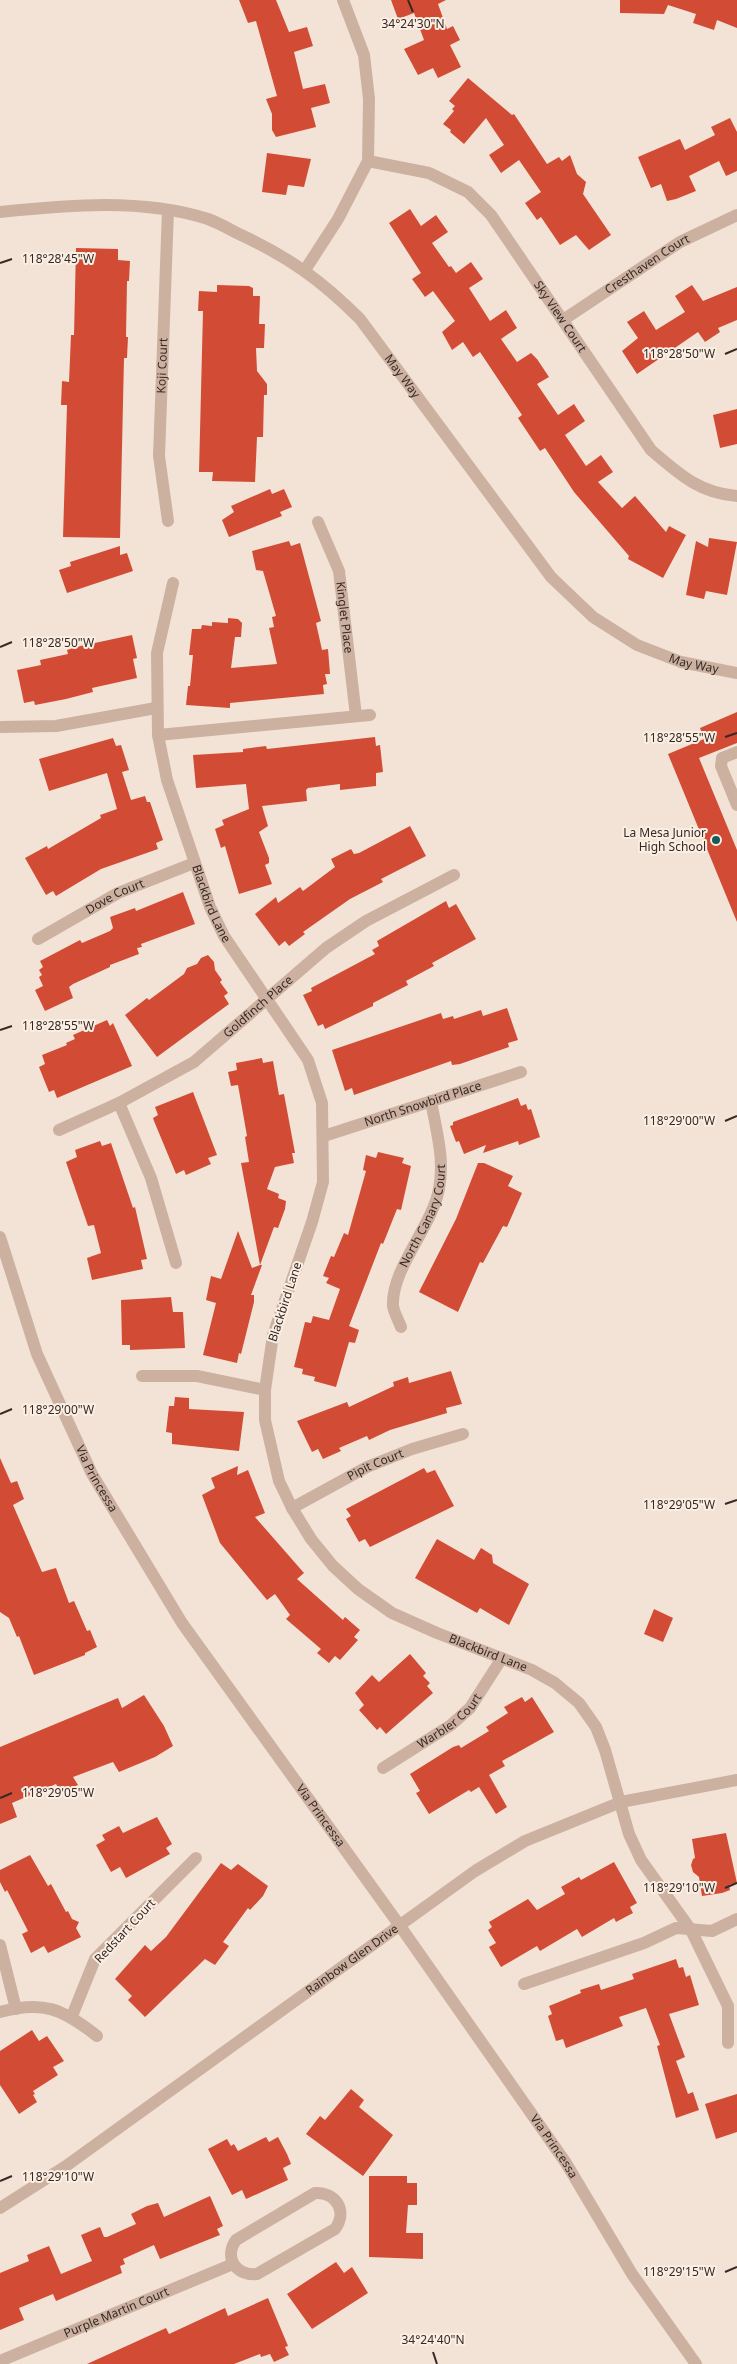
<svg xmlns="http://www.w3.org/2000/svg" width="737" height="2364" font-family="'Noto Sans',sans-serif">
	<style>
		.building { fill: #d24c35 }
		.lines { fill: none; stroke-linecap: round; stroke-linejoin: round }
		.minor { stroke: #ccb1a1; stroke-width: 12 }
		.ticks { fill: none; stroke: #362925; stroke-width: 2 }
		.poi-dot { fill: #175b59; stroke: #fbeee3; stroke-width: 2 }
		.labels { text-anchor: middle; stroke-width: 4; stroke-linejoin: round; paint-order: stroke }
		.street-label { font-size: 12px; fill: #362925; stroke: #fbeee3 }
		.poi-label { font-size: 12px; fill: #362925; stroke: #fbeee3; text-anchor: end }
		.ticks-label { font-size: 12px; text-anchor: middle; fill: #362925; stroke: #fbeee3; stroke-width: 4; stroke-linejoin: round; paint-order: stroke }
	</style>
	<rect width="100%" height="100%" fill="#f3e3d6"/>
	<path class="building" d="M239,0H276L289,32L307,27L313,46L294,52L303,89L325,84L330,103L311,108L316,127L276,137L272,130V114L266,99L277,96L256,21L248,23Z
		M391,0H446L438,4L447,29L453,26L460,40L450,45L461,67L438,78L433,68L418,75L404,49L424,40L414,13L398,19Z
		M620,0H737V28L717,20L714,30L693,23L696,14L668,5L664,14L620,13Z
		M468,78L512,115L514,114L547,164L559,157L562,161L570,155L577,174L586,182L583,194L611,235L589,250L576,235L560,245L541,217L537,220L525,203L541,192L519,160L501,173L489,155L504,145L486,118L464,144L450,132L451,130L443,124L454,111L452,109L455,106L449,101Z
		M730,118L737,132V171L726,176L719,161L689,176L696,191L676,199L667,201L661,184L651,188L638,157L680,139L685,150L715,135L711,127Z
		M267,153L311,159L304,187L288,185L286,195L262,192Z
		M410,209L421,226L436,215L448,232L432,243L449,267L451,266L456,273L471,262L483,279L469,288L490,321L506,310L517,328L501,339L517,362L531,353L537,359L549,377L537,384L558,415L574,404L585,421L565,435L586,466L601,455L613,472L598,482L622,508L635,496L666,532L669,526L686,535L663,578L628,559L629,556L574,492L545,448L540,451L518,418L522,415L480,352L473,357L463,342L452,350L442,332L455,321L433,291L425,297L412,279L421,273L389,223Z
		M76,248L118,249V260L130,261L129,281H127L126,337H128L127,358H124L120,538L63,537L67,405H61L62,381L69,382L71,335H74Z
		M217,285L249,286L253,288V296H260L259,324H265L264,348H256L257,371L267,384V395H264L263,437H257L255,482L212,481L213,472H199L203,311H198L199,291L217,292Z
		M692,285L703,301L737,287V320L718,328L720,332L705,342L698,332L637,374L622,351L638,338L627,322L644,311L656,330L685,312L675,296Z
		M737,409V444L720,448L713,415Z
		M270,489L272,494L284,489L292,507L280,512L282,516L229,537L222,520L234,512L231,506Z
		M709,538L737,542L727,595L706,591L704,599L686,595L696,541L708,547Z
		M289,541L291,546L300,543L321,621L316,623L322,650L328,649L330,674H325L327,684L323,685L324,694L230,703V708L186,705L188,686H190L193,655H189L192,629H201L202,625L212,626V622L228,623V618L238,619L242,623L241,637H235L231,668L277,664L269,628L274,627L272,617L276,616L263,571L256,570L252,551Z
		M120,546V555L127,553L133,571L67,593L59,570L71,566L70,562Z
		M132,635L137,658L133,659L137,678L92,688L93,692L66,699L35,705L34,701L24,703L17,670L41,665L40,660L68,654L67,650L76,647Z
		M737,712V743L699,758L737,850V922L668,754L704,739L700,728Z
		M375,737L376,746L380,745L383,772L376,773V786L340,790V784L308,788L306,790L307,801L262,806L268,826L259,832L269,858V863L265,865L272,884L239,894L225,846L221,848L215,829L224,825L222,820L249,809L246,784L196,788L193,755L243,752V749L266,746L267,749Z
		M113,738L116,746L121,745L129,770L122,772L131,800L145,796L147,802H150L163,840L156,843L158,849L101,869L56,896L53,891L46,895L25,858L47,846L48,849L101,818L100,815L117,809L107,773L49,791L39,759Z
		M410,826L426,856L381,879L383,882L350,899L303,932L305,934L289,946L285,941L279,946L255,914L276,897L278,903L300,887L303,891L335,867L331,859L351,849L354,854L359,853Z
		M183,892L195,924L141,944L142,947L137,948L139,954L110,965V967L73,984L69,987L73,998L45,1011L35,990L43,986L39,977L42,975L39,970L43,967L40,961L80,940L82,943L110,931L113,928L110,917L135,908L136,911Z
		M446,901L449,908L456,904L476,939L432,963L434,966L406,981L408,985L373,1003V1006L325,1029L323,1024L318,1026L303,995L312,991L311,988L375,954L372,950L379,946L377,941Z
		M208,955L214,962L215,970L222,980L220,982L228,993L224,996L229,1004L157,1057L125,1015L147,998L149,1000L184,974L187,968L197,964L201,958Z
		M507,1008L518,1040L508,1043L509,1047L460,1064L452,1065L451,1061L354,1095L352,1088L345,1091L332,1050L441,1013L443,1019L453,1016L454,1019L481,1010L483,1016Z
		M107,1020L110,1026L113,1023L132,1066L57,1098L54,1090L49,1092L39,1067L45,1064L42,1055L67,1045L66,1043L75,1039L73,1035Z
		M262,1058L263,1063L273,1061L279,1095L284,1094L295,1153H292L294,1163L275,1167L267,1189L279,1194L278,1198L286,1201L285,1209L278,1228L274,1227L260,1265H262L251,1295H254V1302L241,1354L239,1353L237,1363L203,1355L216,1303L206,1300L211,1276L221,1279L238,1231L252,1268L260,1265L241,1163L249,1162L245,1137L247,1136L238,1085L231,1086L228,1072L237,1070L236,1063Z
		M193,1092L217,1155L208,1158L211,1164L186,1175L184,1170L176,1174L154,1121L153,1118L158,1115L155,1107Z
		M518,1098L521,1106L526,1104L528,1110L531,1109L540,1137L519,1145L518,1141L483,1153L486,1145L464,1154L459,1141L456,1142L450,1126L453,1125V1122Z
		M100,1141L102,1146L111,1143L133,1208L135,1207L147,1259L141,1260L143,1269L92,1280L87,1258L101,1253L94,1225L88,1226L66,1162L77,1157L75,1150Z
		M378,1152L404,1158L402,1163L411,1166L401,1210L397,1209L383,1244L381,1243L349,1326L359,1330L355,1343L349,1342L336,1387L314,1381L315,1377L302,1374L303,1369L294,1367L305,1322L311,1323L313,1316L329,1320L340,1289L326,1283L329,1278L323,1276L331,1256L334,1257L344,1233L348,1235L366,1171L363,1170L366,1155L376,1158Z
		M478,1163H484L513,1176L508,1186L522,1193L507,1227L503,1226L483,1263L480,1262L458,1312L419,1292L456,1219Z
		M171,1297L173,1312H183L185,1348L130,1350V1345H122L121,1300Z
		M451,1371L462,1404L446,1408L447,1413L390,1430L369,1440L367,1436L339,1448L341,1451L323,1459L318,1449L312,1452L297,1421L347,1402L349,1407L394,1386L393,1382L408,1377L409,1383Z
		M175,1397L189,1398V1409L244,1412L239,1451L172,1444V1433L166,1432L169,1406H174Z
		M0,1458L11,1483L17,1481L24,1499L13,1505L42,1572L56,1568L69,1603L74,1601L87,1631L90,1630L97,1647L85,1653V1655L34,1675L19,1636L17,1637L9,1618L0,1612Z
		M238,1466L237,1475L248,1470L265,1513L255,1517L304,1573L297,1579L343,1620L345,1617L360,1630L354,1637L358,1640L340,1660L335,1656L329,1663L317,1653L321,1649L286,1619L290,1615L275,1594L267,1600L220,1543L202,1495L215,1488L211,1478Z
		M424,1468L427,1473L435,1470L454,1506L370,1547L365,1539L359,1542L346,1519L351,1516L346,1509Z
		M437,1539L474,1560L481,1548L492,1555L493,1563L529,1584L509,1625L480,1608L477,1613L415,1578Z
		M654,1609L673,1618L663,1642L644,1634Z
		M410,1654L426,1673L423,1676L430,1683L427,1686L433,1693L386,1734L380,1727L377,1730L359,1710L364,1705L355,1693L372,1675L379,1682Z
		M144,1695L164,1726L173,1746L155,1757L119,1772L113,1762L73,1777L78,1785L61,1793L56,1784L12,1803L17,1817L0,1824V1747L118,1698L122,1708Z
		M522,1697L525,1702L532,1697L554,1732L502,1761L505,1766L489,1775L507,1807L496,1814L479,1787L471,1792L469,1790L429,1814L416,1793L420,1791L410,1774L453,1747L459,1745L461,1748L489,1731L486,1727L508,1713L504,1707Z
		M157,1817L172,1844L166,1848L170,1854L126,1878L120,1867L111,1872L96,1845L105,1840L102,1835L119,1826L123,1833Z
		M726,1833L737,1883L729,1885L730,1890L722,1893L702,1896L699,1877L693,1872L691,1865L693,1859L695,1858L692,1839Z
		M30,1855L48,1886L51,1884L66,1912L68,1911L72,1919L79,1922L76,1928L81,1937L48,1953L44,1946L31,1953L22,1934L28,1931L7,1890L5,1892L0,1882V1870Z
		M614,1862L637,1903L630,1907L633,1913L616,1922L614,1918L582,1937L577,1929L540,1951L537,1946L501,1967L489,1947L496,1943L488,1930L492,1927L489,1922L528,1899L537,1910L565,1894L561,1887L579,1877L581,1880Z
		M221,1863L231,1870L238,1864L268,1886L263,1896L250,1910L248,1908L223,1942L229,1946L215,1965L205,1959L145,2017L128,2000L132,1996L115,1979L145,1945L151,1951L166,1937Z
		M676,1959L679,1968L683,1967L686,1977L690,1975L699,2005L669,2014L685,2057L676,2061L688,2094L693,2092L699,2110L676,2118L657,2046L660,2045L646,2008L619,2017L623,2026L566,2048L563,2039L556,2041L548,2016L552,2014L549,2006L581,1993L580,1990L599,1984L601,1990L634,1979L632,1974Z
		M32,2030L39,2041L47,2036L64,2061L53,2067L58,2075L33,2091L35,2094L33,2095L37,2102L19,2114L0,2085V2051Z
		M351,2089L364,2100L359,2107L393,2135L363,2176L306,2134L320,2116L325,2120Z
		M737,2094V2132L716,2139L705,2104Z
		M266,2137L269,2142L278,2137L287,2154L291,2164L283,2168L288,2180L246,2199L242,2190L232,2195L208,2149L227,2139L231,2146L234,2144L238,2151Z
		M369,2176H407V2183H417V2205H408L406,2233H423V2259L369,2257Z
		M210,2196L223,2226L217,2229L220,2235L160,2259L154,2245L123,2259L125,2264L120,2266L122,2273L56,2301L53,2294L19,2308L24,2320L0,2330V2273L29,2261L27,2255L49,2246L61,2274L92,2261L81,2235L100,2227L104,2237H107L136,2224L131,2214L147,2206L158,2203L164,2217Z
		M336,2262L344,2273L352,2267L368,2293L312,2329L287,2294Z
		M268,2298L288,2346L285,2347L289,2355L274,2362L270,2354L261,2357L260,2354L234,2364H87L166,2328L169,2334L225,2308L228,2316Z"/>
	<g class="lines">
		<g class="minor">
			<path id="s1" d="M368,161L429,173L468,192L491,215L651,450C679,474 699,493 737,496"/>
			<path id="s2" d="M0,212C68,205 142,198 208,219C219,223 229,229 239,234C289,257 322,281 360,319L551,577L593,617L637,645L681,662L737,673"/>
			<path d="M305,270L338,219L368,161L369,99L364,55L343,0"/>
			<path id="s3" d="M563,320L680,242L737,215"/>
			<path id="s4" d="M168,521L159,456L168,210"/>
			<path id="s5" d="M318,522L339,571L356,716"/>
			<path id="s6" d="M173,583L157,653L158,735L167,780L210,907L224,936L308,1060L322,1103L323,1182L312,1222L273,1335L265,1390V1420L279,1481L292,1508L311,1539L333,1566L358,1589L392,1613L437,1633L532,1670L555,1683L579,1703L596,1727L605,1750L629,1834L641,1860L691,1930L728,2006V2043"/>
			<path d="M0,727L56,726L156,708"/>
			<path d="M158,735L370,715"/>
			<path d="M737,752L722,758L721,766L737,805"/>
			<path id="s7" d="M38,939L118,893L194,863"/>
			<path d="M119,1103L151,1178L176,1263"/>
			<path id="s8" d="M59,1130L119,1103L194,1062L326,948L366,921L454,875"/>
			<path id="s9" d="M324,1136L521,1072"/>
			<path id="s10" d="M0,1237L37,1354L92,1474L182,1623L400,1926L566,2163L632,2274L696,2364"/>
			<path id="s11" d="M401,1327C399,1321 394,1313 393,1306C391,1269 432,1227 439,1189C445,1159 436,1130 431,1101"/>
			<path d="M142,1376H197L265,1390"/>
			<path id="s12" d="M292,1508L367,1467L412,1449L463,1434"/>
			<path id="s13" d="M383,1768L451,1725L470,1708L502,1658"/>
			<path d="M0,1945L16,2009"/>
			<path d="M524,1984L644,1943L676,1928L712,1931L737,1919"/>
			<path d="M0,2012C43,2000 63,2009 97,2036"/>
			<path d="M72,2016L95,1959L196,1858"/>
			<path d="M315,2193C336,2192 348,2211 335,2229L257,2274C235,2276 224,2257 236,2240Z"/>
			<path id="s14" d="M0,2208L66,2166L475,1871L525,1841L621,1802L737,1780"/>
			<path id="s15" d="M0,2361L233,2264"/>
		</g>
	</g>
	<path class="ticks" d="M408,0L413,12M0,263L12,259M725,354L737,349M0,647L12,642M725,737L737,733M0,1030L12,1026M725,1121L737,1116M0,1414L12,1409M725,1504L737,1500M0,1798L12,1793M725,1888L737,1883M0,2181L12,2176M725,2272L737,2267M433,2352L437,2364"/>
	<circle class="poi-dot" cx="716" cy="840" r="5"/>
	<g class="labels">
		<g class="street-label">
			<text dy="4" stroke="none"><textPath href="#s3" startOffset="101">Cresthaven Court</textPath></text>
			<text dy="4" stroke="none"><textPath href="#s1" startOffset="261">Sky View Court</textPath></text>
			<text dy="4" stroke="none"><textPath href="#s4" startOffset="156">Koji Court</textPath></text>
			<text dy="4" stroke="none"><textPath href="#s2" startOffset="464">May Way</textPath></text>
			<text dy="4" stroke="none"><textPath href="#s5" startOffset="100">Kinglet Place</textPath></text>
			<text dy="4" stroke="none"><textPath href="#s2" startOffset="884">May Way</textPath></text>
			<text dy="4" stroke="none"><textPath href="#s7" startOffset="88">Dove Court</textPath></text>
			<text dy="4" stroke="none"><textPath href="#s6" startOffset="331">Blackbird Lane</textPath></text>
			<text dy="4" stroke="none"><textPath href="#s8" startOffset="236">Goldfinch Place</textPath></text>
			<text dy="4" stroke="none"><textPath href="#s9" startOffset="104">North Snowbird Place</textPath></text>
			<text dy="4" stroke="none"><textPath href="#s11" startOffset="119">North Canary Court</textPath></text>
			<text transform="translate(285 1302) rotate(-72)" y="4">Blackbird Lane</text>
			<text dy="4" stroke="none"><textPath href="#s12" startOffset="94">Pipit Court</textPath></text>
			<text dy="4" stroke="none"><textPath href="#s10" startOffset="261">Via Princessa</textPath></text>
			<text dy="4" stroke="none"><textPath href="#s6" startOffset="1230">Blackbird Lane</textPath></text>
			<text dy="4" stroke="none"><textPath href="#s13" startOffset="82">Warbler Court</textPath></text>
			<text dy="4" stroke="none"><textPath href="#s10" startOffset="666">Via Princessa</textPath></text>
			<text transform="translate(125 1931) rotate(-47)" y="4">Redstart Court</text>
			<text dy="4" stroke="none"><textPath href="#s14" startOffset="431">Rainbow Glen Drive</textPath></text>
			<text dy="4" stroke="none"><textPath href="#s10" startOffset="1071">Via Princessa</textPath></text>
			<text dy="4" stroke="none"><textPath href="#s15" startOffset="126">Purple Martin Court</textPath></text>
		</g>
		<g class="poi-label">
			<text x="706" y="837">La Mesa Junior<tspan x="706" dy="14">High School</tspan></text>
		</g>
	</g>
	<g class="ticks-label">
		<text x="413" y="28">34°24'30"N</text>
		<text x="58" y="263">118°28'45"W</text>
		<text x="679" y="358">118°28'50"W</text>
		<text x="58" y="647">118°28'50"W</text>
		<text x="679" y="742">118°28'55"W</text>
		<text x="58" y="1030">118°28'55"W</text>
		<text x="679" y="1125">118°29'00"W</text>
		<text x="58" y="1414">118°29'00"W</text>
		<text x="679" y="1509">118°29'05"W</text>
		<text x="58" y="1797">118°29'05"W</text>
		<text x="679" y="1892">118°29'10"W</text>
		<text x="58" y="2181">118°29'10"W</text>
		<text x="679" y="2276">118°29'15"W</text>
		<text x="433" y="2344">34°24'40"N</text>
	</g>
</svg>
